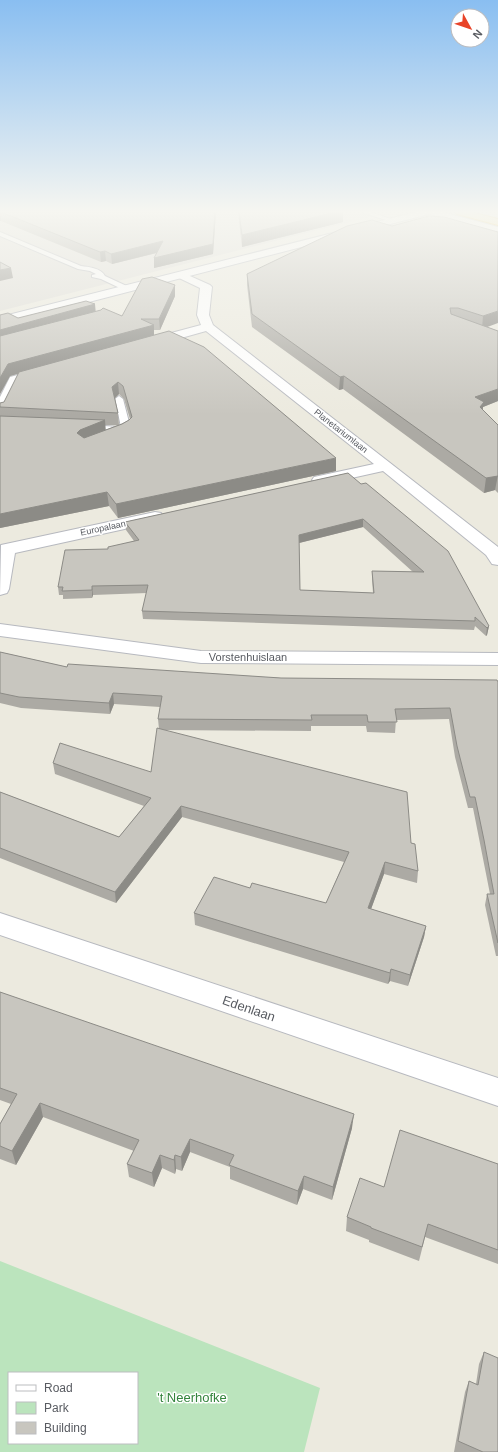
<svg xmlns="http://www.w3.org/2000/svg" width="498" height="1452" font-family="Helvetica,sans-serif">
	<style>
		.industrial { fill: #dfddd7 }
		.green { fill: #bbe4bd; fill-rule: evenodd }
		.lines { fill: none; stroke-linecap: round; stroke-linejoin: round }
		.lane-casing { stroke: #b7b9bf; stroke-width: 2 }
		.street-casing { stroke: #b7b9bf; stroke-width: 2 }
		.secondary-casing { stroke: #b8bbc2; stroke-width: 2 }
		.highway-casing { stroke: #ebb000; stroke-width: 2 }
		.lane { fill: #fff; fill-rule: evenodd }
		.street { fill: #fff; fill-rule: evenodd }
		.secondary { fill: #fff; fill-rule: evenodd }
		.highway { fill: #fde685; fill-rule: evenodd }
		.wall { fill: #acaaa4; fill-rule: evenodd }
		.shaded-wall { fill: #8c8b86 }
		.building { fill: #c8c6bf; stroke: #8c8b86; fill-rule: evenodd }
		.labels { text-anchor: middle; stroke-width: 3; stroke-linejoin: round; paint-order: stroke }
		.far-street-label { font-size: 9px; fill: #585b61; stroke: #fff }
		.street-label { font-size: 11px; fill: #585b61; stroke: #fff }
		.near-street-label { font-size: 13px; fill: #585b61; stroke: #fff }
		.near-park-label { font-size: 13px; fill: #34843d; stroke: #fff }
	</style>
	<rect width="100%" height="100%" fill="#eceadf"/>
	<path class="industrial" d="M0,212H389L0,311Z"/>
	<path class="green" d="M0,1261L320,1388L304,1452H0ZM9,1373H137V1443H9Z"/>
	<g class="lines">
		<defs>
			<path id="lane" d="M361,212H370L397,221L392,222Z
				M0,232L81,266C89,267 101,268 105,276L131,288L130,290H124L101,279L92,277V275L96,274L90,271L78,269L0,236Z
				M119,396L123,399L131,430L129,432L83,430L81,428L83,426L86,425L121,427L115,399Z"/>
			<path id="street" d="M181,272L210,285L212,287L209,315L213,325L498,547V565L492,564L486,555L383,471L320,485L314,483L312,480L314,477L374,464L206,331L149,347L145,346L143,343L145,340L201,325L197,315L200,288L177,277L176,275Z
				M44,368L49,369L51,372L49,375L20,383L7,411L5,414L0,415V397L10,377Z
				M155,512L161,513L163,517L161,521L15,553L9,589L7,593L0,595L1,545Z
				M0,624L201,651L498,653V665L201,663L0,636Z
				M0,913L498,1078V1106L0,935Z"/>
			<path id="secondary" d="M416,212H442L498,227V233L429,214L0,325V317Z"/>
			<path id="highway" d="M455,212H471L498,219V225L457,214Z"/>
		</defs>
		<use href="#lane" class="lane-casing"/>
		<use href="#street" class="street-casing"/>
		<use href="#secondary" class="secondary-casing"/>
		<use href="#highway" class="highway-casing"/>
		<use href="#lane" class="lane"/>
		<use href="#street" class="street"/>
		<use href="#secondary" class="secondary"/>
		<use href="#highway" class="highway"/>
	</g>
	<path class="wall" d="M0,212H216L213,254L154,268V258L157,253L112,264L106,261L101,262L1,221H0Z
		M238,212H343V222L242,247Z
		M392,226L498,232L487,327L498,331V401L483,407V410L498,425V493L495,490L484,493L343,389L339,390L252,327L247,285V274Z
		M175,285V296L160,330H154V335L336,471L118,518L109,506L0,528V403L4,402L19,373L10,376L0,394V315L18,318L95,304V312L122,316ZM119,394L124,399L130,419L129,420L119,425L118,413L115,398ZM105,425H118L105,430Z
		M348,473L489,626L487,635L486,636L475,626L474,630L143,619L142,611L147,593L93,595L92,598L63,599V595H59L58,587L108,549L134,541L126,530L125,522ZM363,527L413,572L372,571V579L373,593L300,590L299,543Z
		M0,652L67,667L281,678L498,682V956H496L485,905L487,894H490L473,808H468L455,757L449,719L396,720L395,733L367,732L366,726H311V731L163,730L411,843L418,871L417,883L384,874L371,909L426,926L424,937L408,986L390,981L388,984L195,925L194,913L250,888L326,903L344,862L182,817L116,903L0,858V792L119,837L144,806L55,774L53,763L151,772L159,729L158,719L160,707L114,704L110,714L21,708L0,703Z
		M0,992L352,1128L332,1200L303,1189L297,1205L230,1179V1167L190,1152L182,1171L176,1169L175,1174L162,1168L154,1187L129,1177L127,1164L134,1151L43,1117L16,1165L0,1159V1124L11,1104L0,1100Z
		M498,1164V1264L425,1237L419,1261L369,1242V1240L346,1231L347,1217L384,1187Z
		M484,1352L498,1452H454L465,1392L469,1381L476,1384L479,1364Z"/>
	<path class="shaded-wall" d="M0,212L1,221H0Z
		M215,212H216L213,254L154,268V258Z
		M336,212H343V222L242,247V235Z
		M163,241L164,251L112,264L111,254Z
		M105,251L106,261L101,262L100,252Z
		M11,268L13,278L0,281V270Z
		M175,285V296L160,330L159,319Z
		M95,304L96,315L0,341V330Z
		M498,311V323L482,329L483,316Z
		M154,325V336L10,376L0,394V378L8,364Z
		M344,376L343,389L339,390L340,377Z
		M118,382L119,394L114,399L112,387Z
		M498,389V401L483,407L482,416L475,397Z
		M105,420L106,433L79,446L77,433L80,430Z
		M336,458V471L118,518L116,504Z
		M498,475L495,490L484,493L486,478Z
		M107,492L109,506L0,528V514Z
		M363,519V527L299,543V535Z
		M92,586L93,595L92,598Z
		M489,626L487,635L486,636L487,628Z
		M113,693L114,704L110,714L109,703Z
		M181,806L182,817L116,903L115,892Z
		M385,862L384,874L367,920L368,908Z
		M426,926L424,937L408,986L410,975Z
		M391,969L390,981L388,984L390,973Z
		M40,1103L43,1117L16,1165L12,1151Z
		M354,1114L352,1128L332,1200L333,1187Z
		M190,1139V1152L182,1171L181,1157Z
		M160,1155L162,1168L154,1187L152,1173Z
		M175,1155L176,1169L175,1174L174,1160Z
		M304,1176L303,1189L297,1205L298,1191Z"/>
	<path class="building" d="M1,212H215L213,244L154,258L163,241L111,254L105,251L100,252Z
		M239,212H336L242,235Z
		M429,216L444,217L498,232V311L483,316L458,308H450L451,314L498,331V389L475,397L484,402L480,407L498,425V476L486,478L344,376L340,377L252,314L247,274L347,226L372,220L392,226Z
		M0,262L11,268L0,270Z
		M152,277L175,285L159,319H141L154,325L8,364L0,378V336L101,310L103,308L122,316L142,279Z
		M86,301L95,304L0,330V315L8,313L18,318Z
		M169,331L204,347L336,458L116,504L107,492L0,514V416L105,420L80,430L77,433L84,438L122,424L129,420L132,417L123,386L118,382L112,387L118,413L0,407V403L4,402L19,372Z
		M348,473L361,484L366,483L448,551L489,626L487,628L475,617V621L142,611L148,585L92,586V590L62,591L63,587H58L65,550L108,549V547L139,540L125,522ZM363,519L424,572L372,571L374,593L300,590L299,535Z
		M0,652L67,667L68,664L281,678L497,680L498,682V943L487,894H494L484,840L475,797H470L457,746L450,708L395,709L397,722H368L367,715H311L312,720L158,719L162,696L113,693L109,703L19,697L0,693Z
		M157,728L407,792L411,843L415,844L418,871L385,862L368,908L426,926L410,975L391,969L390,973L194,913L214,877L250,888L252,883L326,903L349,852L181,806L115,892L0,848V792L119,837L151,798L53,763L60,743L151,772Z
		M0,992L354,1114L333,1187L304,1176L298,1191L229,1165L234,1155L190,1139L181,1157L175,1155L174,1160L160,1155L152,1173L127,1164L139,1140L40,1103L12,1151L0,1146V1124L17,1094L0,1088Z
		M400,1130L498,1164V1250L428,1224L422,1247L371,1228V1227L347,1217L360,1178L384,1187Z
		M484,1352L498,1358V1452H483L458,1441L469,1381L478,1385Z"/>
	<linearGradient id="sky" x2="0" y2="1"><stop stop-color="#89bef1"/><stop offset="0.51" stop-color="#f6f6f1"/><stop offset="1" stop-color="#f6f6f1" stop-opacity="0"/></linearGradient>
	<rect width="498" height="415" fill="url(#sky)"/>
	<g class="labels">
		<g class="far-street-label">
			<text transform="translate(341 431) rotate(38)" y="3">Planetariumlaan</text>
			<text transform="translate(103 528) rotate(-12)" y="3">Europalaan</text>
		</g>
		<g class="street-label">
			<text x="248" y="661">Vorstenhuislaan</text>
		</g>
		<g class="near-street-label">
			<text transform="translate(249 1008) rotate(19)" y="5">Edenlaan</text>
		</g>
		<g class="near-park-label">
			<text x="192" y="1402">'t Neerhofke</text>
		</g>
	</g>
	<rect x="8" y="1372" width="130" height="72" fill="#ffffff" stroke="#bcbdc0"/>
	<rect x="16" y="1385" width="20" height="6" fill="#ffffff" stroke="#bcbdc0"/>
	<text x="44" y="1392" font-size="12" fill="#585b61">Road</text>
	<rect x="16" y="1402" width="20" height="12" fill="#bbe4bd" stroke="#bcbdc0"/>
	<text x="44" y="1412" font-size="12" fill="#585b61">Park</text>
	<rect x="16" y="1422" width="20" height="12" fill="#c8c6bf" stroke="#bcbdc0"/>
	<text x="44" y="1432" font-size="12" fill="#585b61">Building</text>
	<g transform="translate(470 28) rotate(130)"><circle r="19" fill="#ffffff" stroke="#bcbdc0"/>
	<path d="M0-3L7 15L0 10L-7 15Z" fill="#e84328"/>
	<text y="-6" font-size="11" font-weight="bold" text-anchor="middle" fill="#585b61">N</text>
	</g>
</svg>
